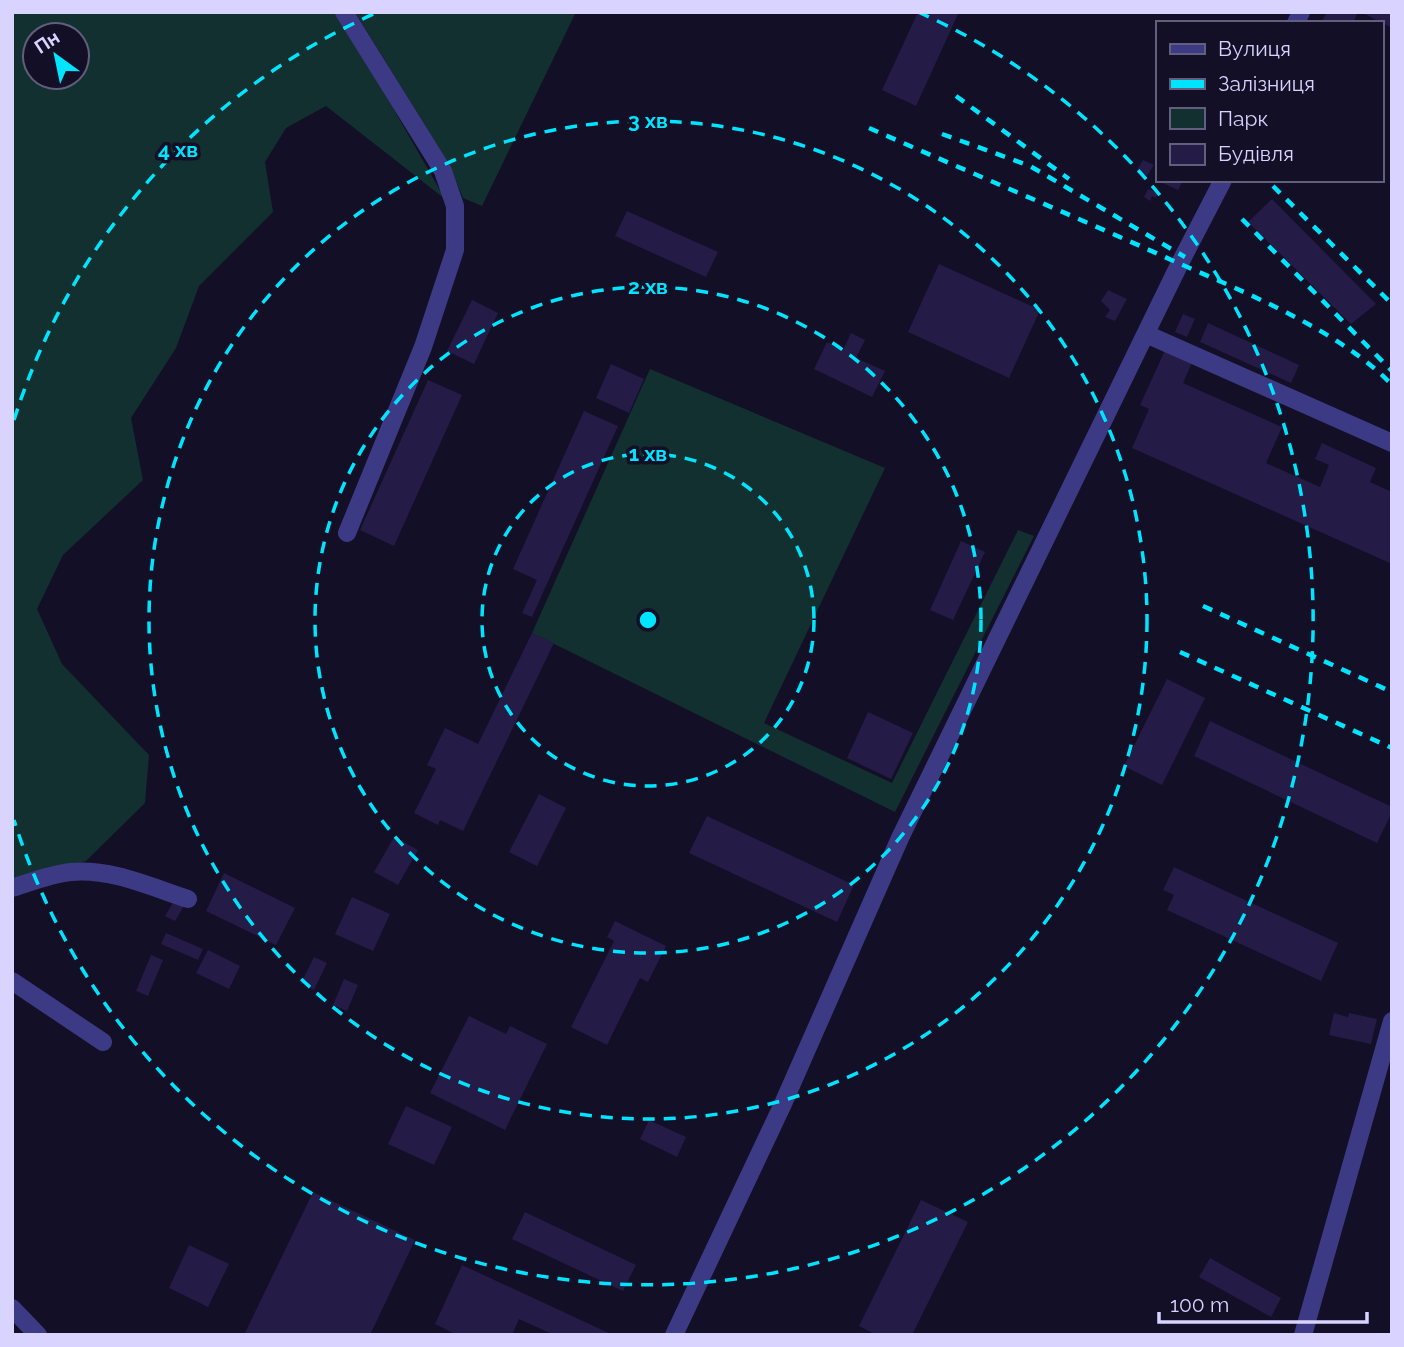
<svg xmlns="http://www.w3.org/2000/svg" width="1404" height="1347" font-family="Raleway,sans-serif">
	<style>
		.green { fill: #12302f; fill-rule: evenodd }
		.building { fill: #241b47 }
		.lines { fill: none; stroke-linecap: round; stroke-linejoin: round }
		.minor { stroke: #3d3a85; stroke-width: 18 }
		.rail { stroke: #00e5ff; stroke-width: 4.5; stroke-dasharray: 10 9; stroke-linecap: butt }
		.ring { fill: none; stroke: #00e5ff; stroke-width: 3.5; stroke-dasharray: 12 9 }
		.centre { fill: #00e5ff; stroke: #130f26; stroke-width: 3.5 }
		.ring-label { font-size: 21px; text-anchor: middle; font-weight: bold; fill: #00e5ff; stroke: #130f26; stroke-width: 7; stroke-linejoin: round; paint-order: stroke }
	</style>
	<rect width="100%" height="100%" fill="#130f26"/>
	<path class="green" d="M12,12H335L381,87L445,199L326,106L286,128L265,162L273,212L199,286L176,348L131,418L143,480L63,555L37,609L62,664L149,755L145,803L86,861L12,881ZM35,35H77V77H35Z
		M355,12H576L482,206L463,198L449,164Z
		M650,369L885,468L764,723L892,783L1018,530L1034,536L895,812L532,633Z"/>
	<path class="building" d="M918,12H959L916,106L882,90Z
		M1327,12H1358L1353,23H1321Z
		M1361,12H1392V28Z
		M1143,160L1154,165L1147,176L1137,170Z
		M1156,180H1183L1178,190Z
		M1148,189L1158,194L1156,198L1152,196L1150,201L1144,197Z
		M1272,199L1376,304L1351,324L1248,222Z
		M627,211L718,252L706,277L615,236Z
		M939,264L1040,310L1009,378L908,332Z
		M1108,290L1127,299L1115,321L1105,317L1110,310L1101,301Z
		M472,300L498,313L474,364L447,351Z
		M1183,314L1195,319L1187,337L1175,332Z
		M1208,323L1299,365L1291,383L1200,342Z
		M851,333L865,340L856,358L885,371L872,397L814,369L827,342L843,350Z
		M1167,346L1194,358L1183,383L1282,427L1266,463L1320,487L1329,465L1315,459L1322,443L1376,468L1370,482L1392,492V564L1132,448L1149,409L1140,405Z
		M611,364L644,379L629,413L596,398Z
		M428,380L462,395L394,546L360,530Z
		M584,411L618,426L532,617L522,613L537,580L513,569Z
		M961,541L985,552L953,620L930,610Z
		M532,633L554,643L463,831L440,820L438,825L414,813L436,769L427,765L445,728L478,744Z
		M1167,679L1205,698L1162,785L1124,766Z
		M868,712L913,733L891,779L847,758Z
		M1210,721L1392,807V812L1377,843L1194,756Z
		M539,794L566,808L537,866L509,852Z
		M707,816L854,885L837,922L689,853Z
		M394,837L418,850L398,885L374,872Z
		M1174,867L1338,943L1321,981L1167,910L1174,895L1163,890Z
		M224,873L295,908L276,945L206,911Z
		M352,897L390,914L373,951L335,934Z
		M174,901L184,906L175,921L165,916Z
		M615,921L666,946L648,982L640,978L607,1045L571,1027L614,941L607,937Z
		M166,933L203,949L198,960L161,944Z
		M208,950L240,966L229,989L196,973Z
		M151,955L163,960L148,996L136,991Z
		M314,957L327,963L314,990L301,983Z
		M344,979L358,985L347,1011L333,1005Z
		M1334,1013L1348,1017L1349,1013L1377,1019L1371,1044L1329,1035Z
		M469,1016L506,1034L510,1026L547,1044L505,1130L430,1093Z
		M406,1106L452,1127L434,1165L388,1144Z
		M649,1120L686,1137L677,1157L640,1139Z
		M313,1192L415,1240L370,1335H244Z
		M921,1200L968,1222L912,1335H876L859,1326Z
		M525,1212L636,1265L623,1291L512,1239Z
		M189,1245L229,1264L208,1307L169,1288Z
		M1210,1258L1281,1298L1271,1317L1199,1277Z
		M462,1265L613,1335H554L519,1319L512,1335H457L435,1324Z"/>
	<g class="lines">
		<path class="minor" d="M344,12L443,171L455,206V250L423,347L347,533
			M1296,23L1301,12
			M1146,334L1392,443
			M12,888C31,882 51,874 71,872C110,868 151,887 188,899
			M12,981L103,1042
			M12,1308L38,1335
			M674,1335L782,1106L900,838L1180,263L1223,180
			M1303,1335L1392,1021"/>
		<path class="rail" d="M956,96L1069,179
			M869,128C971,173 1074,216 1176,262C1244,292 1341,331 1392,385
			M942,134L1030,166L1185,257
			M1273,186L1392,304
			M1242,219L1392,371
			M1203,606L1392,692
			M1180,652L1392,748"/>
	</g>
	<g class="ring">
		<circle cx="648" cy="620" r="166"/>
		<circle cx="648" cy="620" r="333"/>
		<circle cx="648" cy="620" r="499"/>
		<path d="M14 420A665 665 0 0 1 378 12M918 12A665 665 0 1 1 14 820"/>
	</g>
	<circle cx="648" cy="620" r="10" class="centre"/>
	<g class="ring-label">
		<text x="648" y="128">3 хв</text>
		<text x="178" y="157">4 хв</text>
		<text x="648" y="294">2 хв</text>
		<text x="648" y="461">1 хв</text>
	</g>
	<rect width="1404" height="1347" fill="none" stroke="#d9d4ff" stroke-width="28"/>
	<rect x="1156" y="21" width="228" height="161" fill="#130f26" stroke="#625e7d" stroke-width="2"/>
	<rect x="1170" y="44" width="35" height="10" fill="#3d3a85" stroke="#625e7d" stroke-width="2"/>
	<text x="1218" y="56" font-size="21" fill="#d9d4ff">Вулиця</text>
	<rect x="1170" y="79" width="35" height="10" fill="#00e5ff" stroke="#625e7d" stroke-width="2"/>
	<text x="1218" y="91" font-size="21" fill="#d9d4ff">Залізниця</text>
	<rect x="1170" y="108" width="35" height="21" fill="#12302f" stroke="#625e7d" stroke-width="2"/>
	<text x="1218" y="126" font-size="21" fill="#d9d4ff">Парк</text>
	<rect x="1170" y="144" width="35" height="21" fill="#241b47" stroke="#625e7d" stroke-width="2"/>
	<text x="1218" y="161" font-size="21" fill="#d9d4ff">Будівля</text>
	<g transform="translate(56 56) rotate(327)"><circle r="33" fill="#130f26" stroke="#625e7d" stroke-width="2"/>
	<path d="M0-5L12 26L0 18L-12 26Z" fill="#00e5ff"/>
	<text y="-10" font-size="19" font-weight="bold" text-anchor="middle" fill="#d9d4ff">Пн</text>
	</g>
	<path d="M1159 1312v10h208v-10" fill="none" stroke="#d9d4ff" stroke-width="3.5"/>
	<text x="1170" y="1312" font-size="21" fill="#d9d4ff" stroke="#130f26" stroke-width="5" paint-order="stroke">100 m</text>
</svg>
